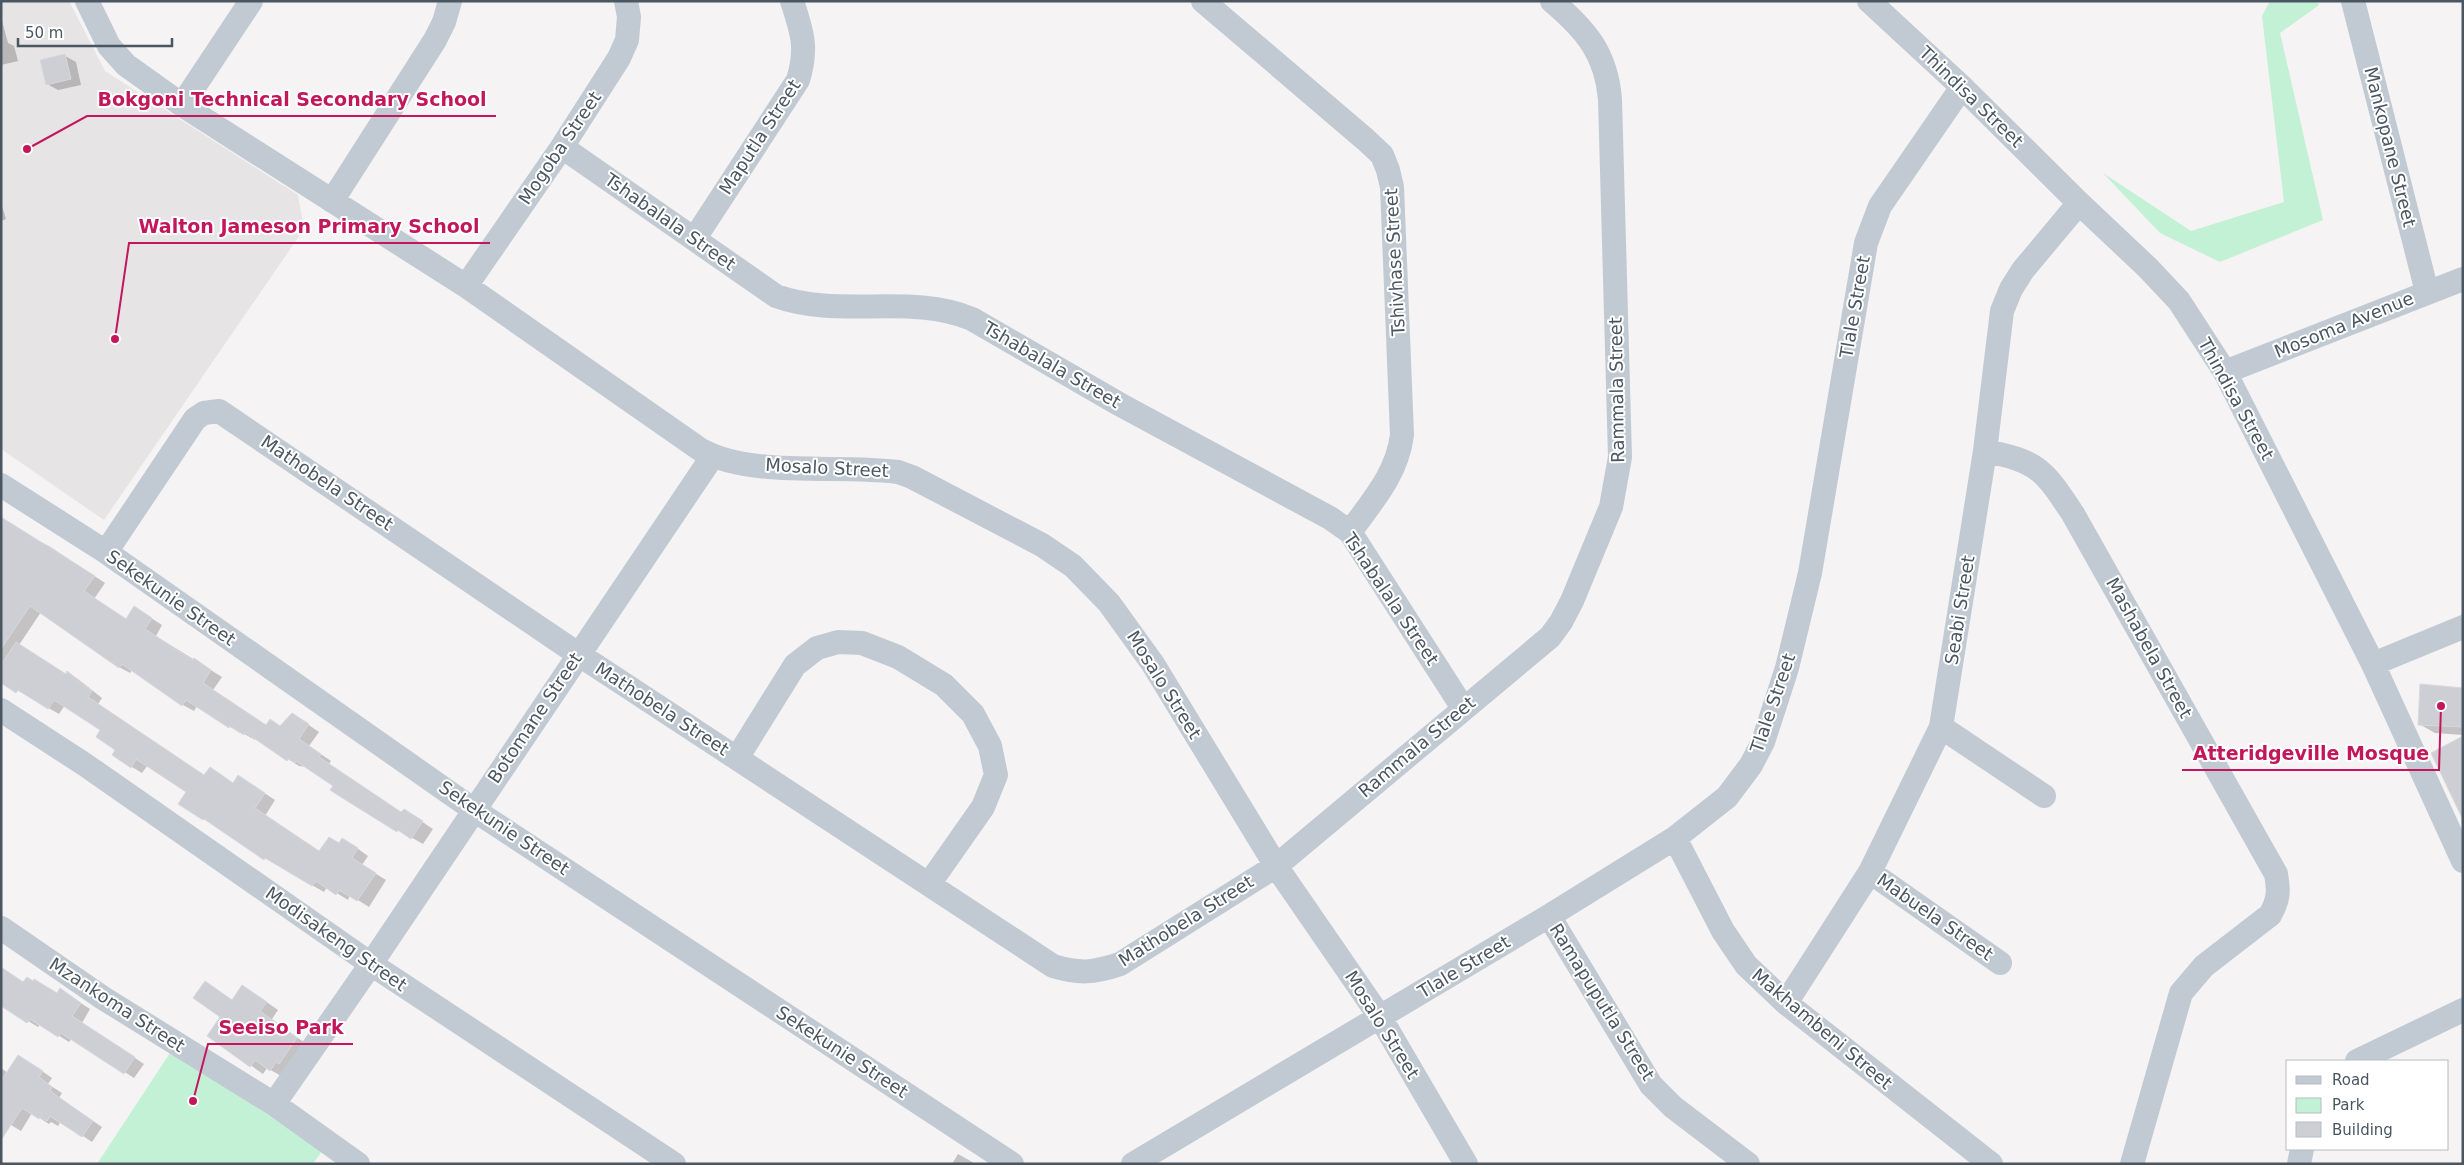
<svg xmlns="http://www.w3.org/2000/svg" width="2464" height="1165" font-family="'DejaVu Sans',sans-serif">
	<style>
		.education { fill: #e6e4e5 }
		.green { fill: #c3f1d5 }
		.shadow { fill: #0003 }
		.building { fill: #cdcfd5; stroke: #d7d9de }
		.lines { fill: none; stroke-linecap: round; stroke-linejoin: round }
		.minor { stroke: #c1cad2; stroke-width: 24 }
		.labels { text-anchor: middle; stroke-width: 4; stroke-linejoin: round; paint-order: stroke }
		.street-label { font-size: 18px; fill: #4a5661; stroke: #fff }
		.leader { fill: none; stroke: #c2185b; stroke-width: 2 }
		.callout-dot { fill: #c2185b; stroke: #fff; stroke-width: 2 }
		.callout-label { font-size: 19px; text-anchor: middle; font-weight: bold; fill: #c2185b; stroke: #fff; stroke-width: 4; stroke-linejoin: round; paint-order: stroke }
	</style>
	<rect width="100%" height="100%" fill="#f5f3f3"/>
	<path class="education" d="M1,1H69L105,71L298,195L304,229L104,520L1,449Z"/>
	<path class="green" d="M2270,1H2317L2319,5L2280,33L2323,220L2220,262L2160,233L2103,173L2191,231L2284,202L2262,16Z
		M172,1050L322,1151L313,1164H97Z"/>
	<path class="shadow" d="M1,17L8,43L14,46L18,61L1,65Z
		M65,56L76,62L81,85L58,90L47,84Z
		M1,203L6,219L1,221Z
		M1,522L49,546L105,583L94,599L126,620L145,614L162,625L156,636L222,677L213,690L267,726L281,727L303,721L319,732L309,746L331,761L329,764L402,813L415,817L433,829L423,844L409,836L408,837L307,767L299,766L256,738L255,740L241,732L240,733L197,706L194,711L183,705L132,670L130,673L119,667L41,612L19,645L66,675L68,673L78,679L102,698L98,704L205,776L221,775L234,784L249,783L275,800L265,816L320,852L340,844L354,846L368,856L362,865L386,880L369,907L350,895L348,900L327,887L324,892L265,858L180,803L188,791L148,765L142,773L132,767L102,730L65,705L59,714L1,681Z
		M2463,689V735L2435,733L2419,724Z
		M24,983L57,994L70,996L90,1009L82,1023L144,1064L134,1078L72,1038L69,1042L40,1024L38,1027L15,1013Z
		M218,990L233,1001L255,994L278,1010L272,1019L309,1046L283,1077L267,1068L263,1074L209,1036L222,1017Z
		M29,1062L52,1078L48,1084L62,1093L59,1098L102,1127L92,1142L61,1121L58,1126L51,1122L49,1124L32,1113L21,1131L1,1119V1068L8,1073Z
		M958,1154L974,1163V1164H952Z"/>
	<path class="building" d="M65,54L71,79L46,85L40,60Z
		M1,517L95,576L84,591L126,619L134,606L152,618L145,629L192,660L194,658L211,670L203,683L266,725L270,719L280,726L292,713L309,724L299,739L321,754L319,757L401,812L404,809L423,821L411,839L398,830L397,832L344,799L330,790L333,786L296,761L295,763L288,759L287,761L245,732L244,735L230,726L229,728L186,700L182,706L122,664L119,668L30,606L1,649Z
		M16,642L66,674L67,671L92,691L88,697L204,775L210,767L233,783L238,775L265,793L255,808L319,851L329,837L339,843L342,838L358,848L352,858L376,873L357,901L339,890L336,895L316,881L312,886L265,858L264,860L204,819L203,820L178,804L186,792L136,759L131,768L112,755L115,750L96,737L100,730L54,700L48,709L18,690L16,693L1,683V665Z
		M2420,684L2463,688V727L2418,725Z
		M2463,736V820L2431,753Z
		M1,967L23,982L27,977L33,981L34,979L57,993L60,988L81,1003L72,1016L135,1057L124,1074L61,1033L58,1037L30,1019L27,1023L1,1006Z
		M205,981L232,1000L242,985L267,1002L260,1011L297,1038L279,1064L276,1062L270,1071L255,1060L250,1067L207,1036L220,1017L193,998Z
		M18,1055L43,1071L39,1077L52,1087L50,1091L93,1121L82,1137L50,1116L47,1121L40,1117L39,1119L22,1108L1,1140V1081Z"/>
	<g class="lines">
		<path class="minor" d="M87,1L109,46L126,65L182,105L466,286L701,450C752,478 839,464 898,472L912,477L1042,545L1073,566L1109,603L1153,664L1276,866L1380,1017L1466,1164
			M1203,1L1366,140L1382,155L1388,170L1392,187L1402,435C1397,474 1373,500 1350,532
			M1869,1L1962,87L2079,203L2148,268L2179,301L2225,372L2373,664L2463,861
			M2353,1L2427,292
			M182,105L251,1
			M562,147L776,296C839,319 910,293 972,319L1119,404L1330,518L1350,532L1463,708
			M332,201L435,40L444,22L450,1
			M695,238L798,80C808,48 802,32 792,1
			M466,286L562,147L619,58L627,40L629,17L626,1
			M2225,372L2463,279
			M1985,451C2038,461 2044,470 2073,514L2276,874C2279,890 2279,900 2270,915L2204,966L2181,993L2132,1164
			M1,485L106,552L474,810L1012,1164
			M106,552L195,419L204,413L219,411L578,654L1053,966C1080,974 1093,973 1120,964L1276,866L1550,637L1561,622L1572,601L1611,507L1620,457L1610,99C1606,53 1586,30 1552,1
			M2373,664L2463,627
			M1,710L84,764L371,964L674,1164
			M1941,727L2044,796
			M737,758L795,665L817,648L838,642L862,643L898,657L944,685L973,714L990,746L996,775L983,807L929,884
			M1675,838L1723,931L1746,965L1786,1003L1991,1164
			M1870,872L2000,963
			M1549,916L1651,1085L1673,1107L1748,1164
			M1,928L103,998L274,1104L358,1164
			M1786,1003L1870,872L1941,727L1985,451L2002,311L2011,289L2023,270L2079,203
			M2357,1061L2463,1010
			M274,1104L371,964L712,457
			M1133,1164L1549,916L1675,838L1727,797L1751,765L1763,742L1787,668L1810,573L1866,243L1880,206L1962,87
			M2299,1164L2302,1149"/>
	</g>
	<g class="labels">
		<g class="street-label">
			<text transform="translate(1971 97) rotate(44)" y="6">Thindisa Street</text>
			<text transform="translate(760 137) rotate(-57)" y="6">Maputla Street</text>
			<text transform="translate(2390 147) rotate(76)" y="6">Mankopane Street</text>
			<text transform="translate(560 148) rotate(-56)" y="6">Mogoba Street</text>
			<text transform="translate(670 222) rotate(35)" y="6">Tshabalala Street</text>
			<text transform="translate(1395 262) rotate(-93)" y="6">Tshivhase Street</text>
			<text transform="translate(1855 307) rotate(-80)" y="6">Tlale Street</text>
			<text transform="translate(2344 325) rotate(-22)" y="6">Mosoma Avenue</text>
			<text transform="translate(1052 365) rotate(30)" y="6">Tshabalala Street</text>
			<text transform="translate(1617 390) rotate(-91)" y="6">Rammala Street</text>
			<text transform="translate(2236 399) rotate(61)" y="6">Thindisa Street</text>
			<text transform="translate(827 468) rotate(3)" y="6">Mosalo Street</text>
			<text transform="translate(327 483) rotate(34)" y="6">Mathobela Street</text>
			<text transform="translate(171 598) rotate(35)" y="6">Sekekunie Street</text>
			<text transform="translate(1391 599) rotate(56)" y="6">Tshabalala Street</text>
			<text transform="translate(1960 610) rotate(-81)" y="6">Seabi Street</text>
			<text transform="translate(2149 648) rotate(61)" y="6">Mashabela Street</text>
			<text transform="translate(1164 685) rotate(58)" y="6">Mosalo Street</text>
			<text transform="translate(1773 703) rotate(-71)" y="6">Tlale Street</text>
			<text transform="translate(662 709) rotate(33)" y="6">Mathobela Street</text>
			<text transform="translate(535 718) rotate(-56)" y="6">Botomane Street</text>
			<text transform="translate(1417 747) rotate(-40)" y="6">Rammala Street</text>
			<text transform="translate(504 828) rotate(34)" y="6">Sekekunie Street</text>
			<text transform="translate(1935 917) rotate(35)" y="6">Mabuela Street</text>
			<text transform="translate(1186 921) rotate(-32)" y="6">Mathobela Street</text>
			<text transform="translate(336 939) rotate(35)" y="6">Modisakeng Street</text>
			<text transform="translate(1464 967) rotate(-31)" y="6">Tlale Street</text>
			<text transform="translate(1602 1002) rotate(58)" y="6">Ramapuputla Street</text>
			<text transform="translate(117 1005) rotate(33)" y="6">Mzankoma Street</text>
			<text transform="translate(1382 1025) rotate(58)" y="6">Mosalo Street</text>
			<text transform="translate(1822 1029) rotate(40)" y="6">Makhambeni Street</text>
			<text transform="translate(842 1052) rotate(33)" y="6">Sekekunie Street</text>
		</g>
	</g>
	<path class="leader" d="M27 149L87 116H496M115 339L129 243H490M2441 706L2439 770H2182M193 1101L208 1044H353"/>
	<g class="callout-dot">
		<circle cx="27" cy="149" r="5"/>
		<circle cx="115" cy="339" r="5"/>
		<circle cx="2441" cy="706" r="5"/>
		<circle cx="193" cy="1101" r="5"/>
	</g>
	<g class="callout-label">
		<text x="292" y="106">Bokgoni Technical Secondary School</text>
		<text x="309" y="233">Walton Jameson Primary School</text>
		<text x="2311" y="760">Atteridgeville Mosque</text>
		<text x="281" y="1034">Seeiso Park</text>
	</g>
	<rect width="2464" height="1165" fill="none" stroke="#4a5661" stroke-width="5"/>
	<rect x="2286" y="1060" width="162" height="90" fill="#ffffff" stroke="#b7bbc0"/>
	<rect x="2296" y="1076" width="25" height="8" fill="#c1cad2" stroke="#b7bbc0"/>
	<text x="2332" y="1085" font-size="15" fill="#4a5661">Road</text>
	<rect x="2296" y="1098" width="25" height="15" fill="#c3f1d5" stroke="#b7bbc0"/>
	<text x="2332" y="1110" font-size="15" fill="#4a5661">Park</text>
	<rect x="2296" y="1122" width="25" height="15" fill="#cdcfd5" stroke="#b7bbc0"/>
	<text x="2332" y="1135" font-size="15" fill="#4a5661">Building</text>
	<path d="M18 38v8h154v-8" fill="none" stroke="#4a5661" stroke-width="2.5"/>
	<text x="25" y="38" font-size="15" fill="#4a5661" stroke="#ffffff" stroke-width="4" paint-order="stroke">50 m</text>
</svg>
